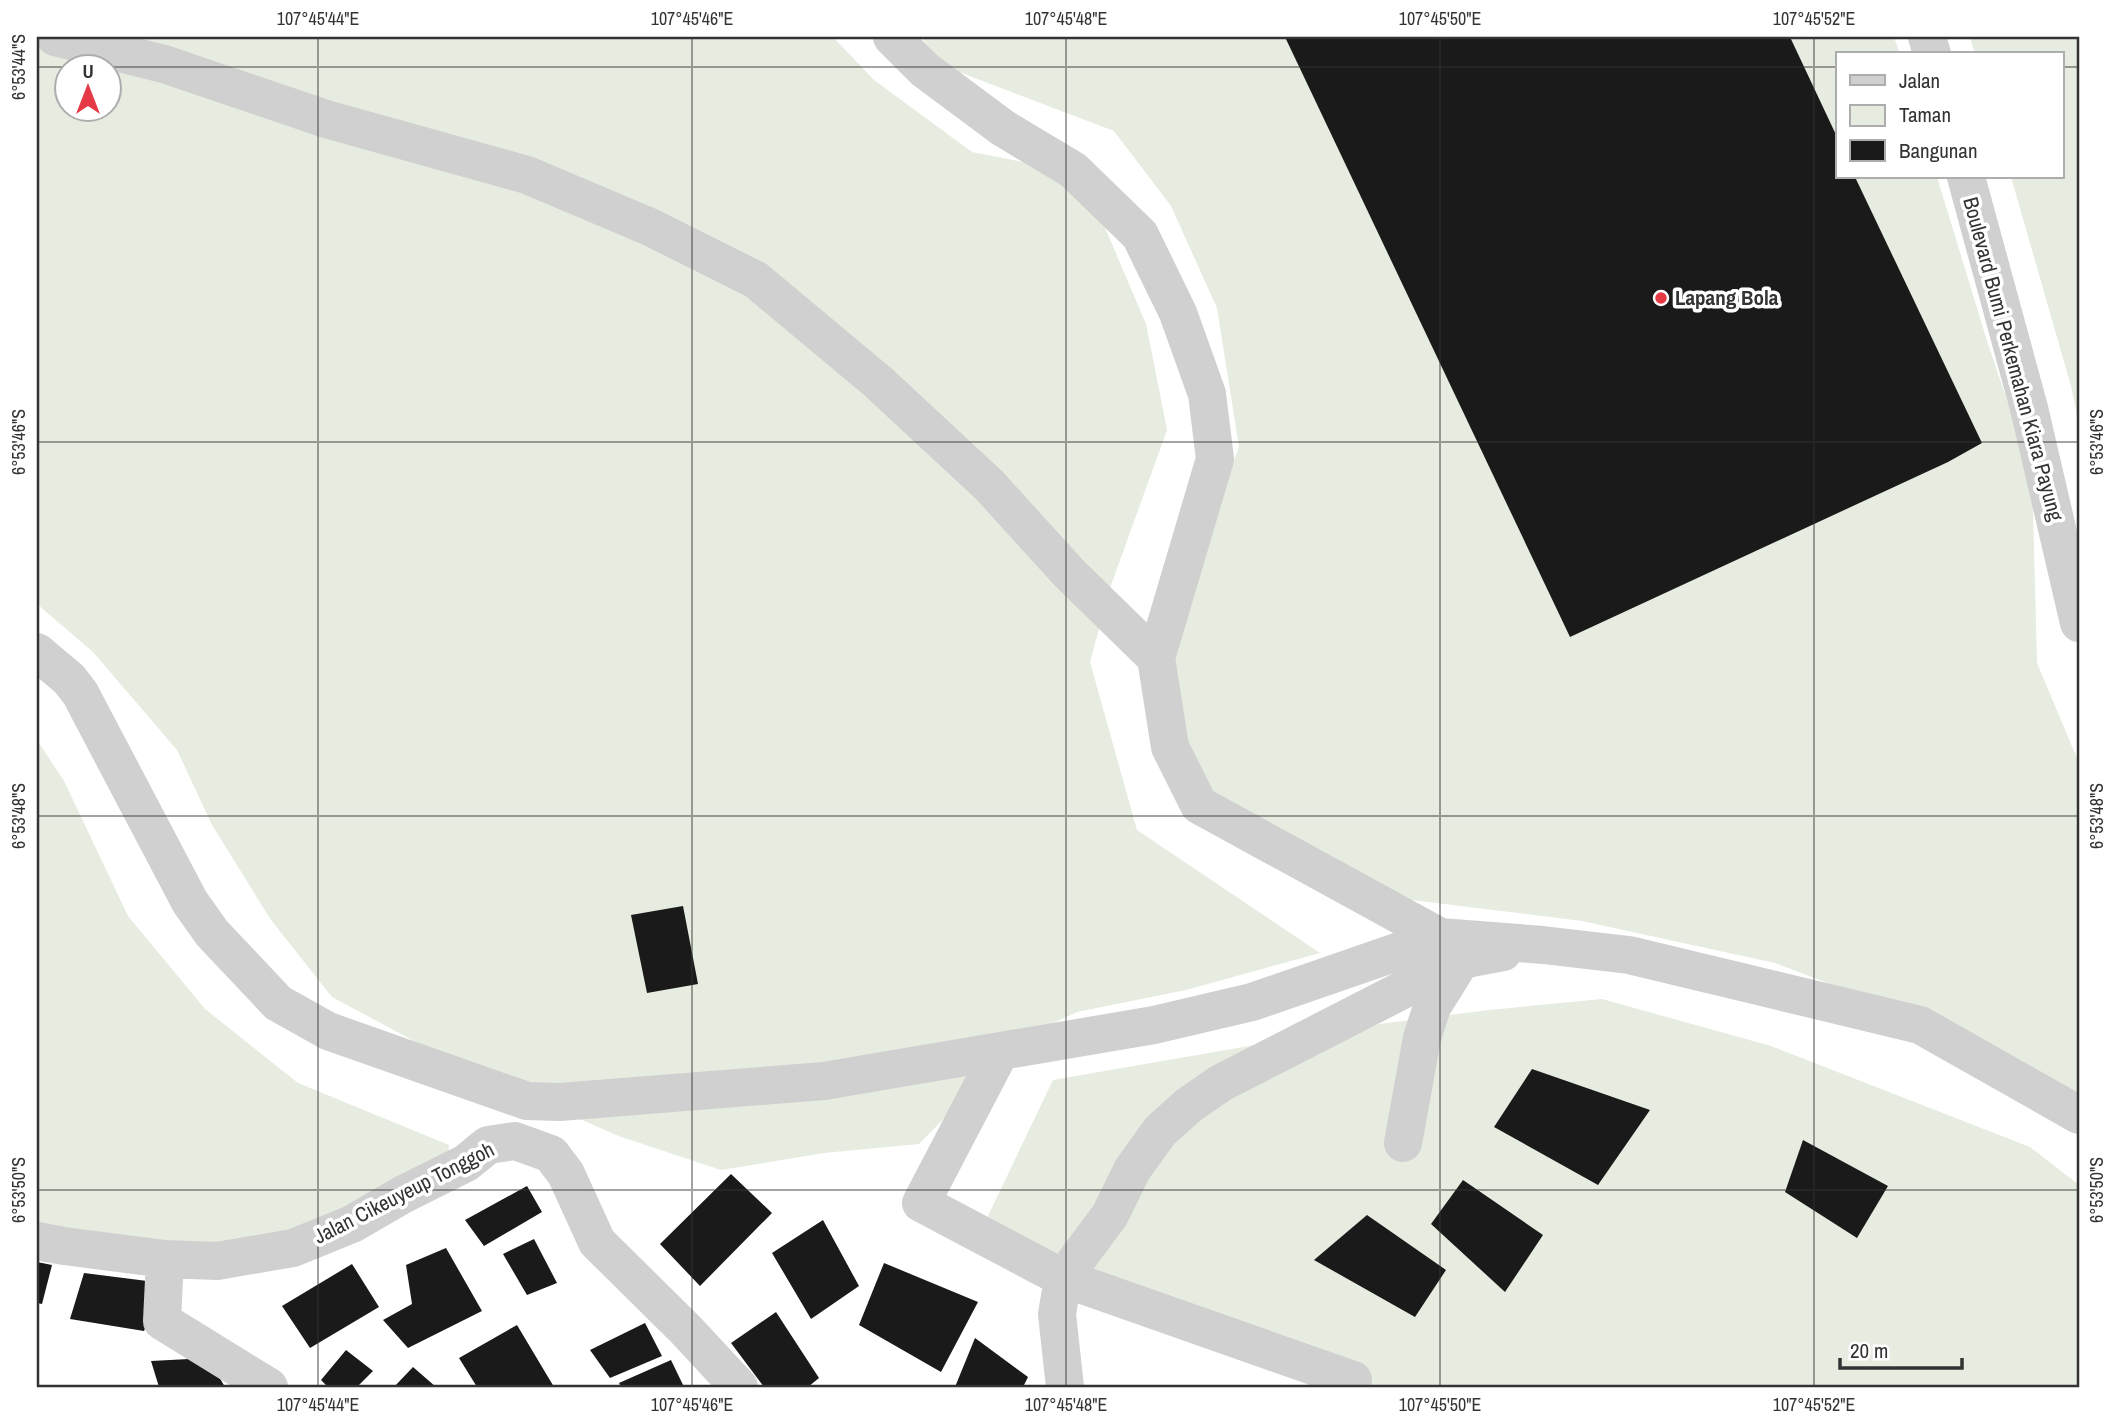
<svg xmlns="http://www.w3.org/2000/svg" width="2116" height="1424" font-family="'Archivo Narrow',sans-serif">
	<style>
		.green { fill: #e6ecdf; fill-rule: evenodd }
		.building { fill: #1a1a1a }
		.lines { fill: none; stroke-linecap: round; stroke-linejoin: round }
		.minor { stroke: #d0d0d0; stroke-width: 38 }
		.ticks { fill: none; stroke: #333; stroke-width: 2; stroke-opacity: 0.45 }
		.poi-dot { fill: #e63946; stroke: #fff; stroke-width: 2.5 }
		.labels { text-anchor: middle; stroke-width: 7; stroke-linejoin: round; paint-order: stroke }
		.poi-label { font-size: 21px; font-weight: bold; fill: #333; stroke: #fff; text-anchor: start }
		.street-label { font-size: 21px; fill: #333; stroke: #fff }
		.neatline { fill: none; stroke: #333; stroke-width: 2.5 }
		.ticks-label { font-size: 18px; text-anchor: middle; fill: #333 }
	</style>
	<rect width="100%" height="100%" fill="#fff"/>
	<path class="green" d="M37,37H833L874,80L972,152L1048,167L1098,211L1146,324L1167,430L1110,588L1090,662L1137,830L1320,953L1186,990L1077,1012L1001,1047L976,1086L919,1144L824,1153L721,1170L616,1135L459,1065L332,997L271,920L212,825L177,750L93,652L37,604ZM66,66H108V108H66Z
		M921,37H1894L1900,54H1838V177H1937L1987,341L2032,474L2037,663L2079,763V1098L1934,1023L1775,963L1582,921L1412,900L1204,798L1161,668L1183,591L1239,447L1217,308L1171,206L1114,131L946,67Z
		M1970,37H2079V425L2071,386L2011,177H2062V54H1975Z
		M37,740L64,781L128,916L205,1009L298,1083L449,1145L446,1184L327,1255H37Z
		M1602,999L1771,1046L2030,1147L2079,1185V1387H1342L1046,1269L987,1218L1053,1080L1364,1026L1489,1010Z"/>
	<path class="building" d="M1285,37H1790L1838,139V177H1855L1982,443L1948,462L1570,637Z
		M683,906L698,984L647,993L631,915Z
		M1532,1069L1650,1110L1598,1185L1494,1127Z
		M1803,1140L1888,1186L1857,1238L1785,1192Z
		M731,1174L772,1213L700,1286L660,1244Z
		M1463,1180L1543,1235L1505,1292L1431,1224Z
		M527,1186L542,1212L484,1246L465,1220Z
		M1367,1215L1446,1270L1415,1317L1314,1260Z
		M823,1220L859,1286L811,1319L772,1253Z
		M534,1239L557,1283L527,1295L503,1254Z
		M446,1248L482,1311L408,1348L383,1320L412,1304L406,1265Z
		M37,1262L52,1265L42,1304L37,1303Z
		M884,1263L978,1302L941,1372L859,1325Z
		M352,1264L379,1307L310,1348L282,1306Z
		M84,1273L163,1283L144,1331L70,1319Z
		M776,1312L819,1378L808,1387H764L731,1343Z
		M645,1323L662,1356L610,1378L590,1350Z
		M517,1325L554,1387H477L459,1358Z
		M975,1338L1028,1377L1023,1387H955Z
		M346,1350L373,1371L357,1387H328L321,1380Z
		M208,1358L225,1387H159L151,1361Z
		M671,1360L684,1387H621L619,1383Z
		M413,1367L436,1387H394Z"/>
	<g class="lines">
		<path class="minor" d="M55,37L164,64L326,119L527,175L650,227L756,280L877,381L989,485L1069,573L1156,658
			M892,37L925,70L1003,128L1073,170L1140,235L1178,313L1207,394L1215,459L1156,658L1170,747L1199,805L1440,937L1543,945L1629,955L1920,1025L2079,1115
			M1927,37L1932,54
			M1966,177L2029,408L2079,623
			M37,652L69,679L80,693L190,902L212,933L278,1003L328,1031L527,1101L560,1102L824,1081L1154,1025L1252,1002L1440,937
			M1000,1052L921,1203L1063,1278L1353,1380
			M1403,1143L1422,1038L1432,1007L1460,962
			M37,1241L64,1246L165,1259L217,1261L293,1248L352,1224L402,1195L466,1163L488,1145L515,1141L551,1154L566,1174L597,1242L686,1330L739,1387
			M165,1259L162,1321L269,1387
			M1065,1387L1057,1314L1063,1278L1110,1215L1132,1170L1160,1131L1189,1105L1221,1083L1461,960L1503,952"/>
	</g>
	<path class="ticks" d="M318,37V1387M692,37V1387M1066,37V1387M1440,37V1387M1814,37V1387M37,67H66M108,67H1838M2062,67H2079M37,442H2079M37,816H2079M37,1190H2079"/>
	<circle class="poi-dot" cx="1661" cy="298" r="7"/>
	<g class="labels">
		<g class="poi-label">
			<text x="1675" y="305">Lapang Bola</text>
		</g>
		<g class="street-label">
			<text transform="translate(2013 359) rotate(75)" y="7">Boulevard Bumi Perkemahan Kiara Payung</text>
			<text transform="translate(404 1193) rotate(-27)" y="7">Jalan Cikeuyeup Tonggoh</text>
		</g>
	</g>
	<rect width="2116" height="1424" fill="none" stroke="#ffffff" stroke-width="77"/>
	<rect x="1836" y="52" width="228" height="126" fill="#ffffff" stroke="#adadad" stroke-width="2"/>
	<rect x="1850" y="75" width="35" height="10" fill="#d0d0d0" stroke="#adadad" stroke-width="2"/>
	<text x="1899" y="88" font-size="21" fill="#333333">Jalan</text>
	<rect x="1850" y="105" width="35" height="21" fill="#e6ecdf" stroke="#adadad" stroke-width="2"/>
	<text x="1899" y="122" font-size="21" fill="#333333">Taman</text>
	<rect x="1850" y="140" width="35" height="21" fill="#1a1a1a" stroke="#adadad" stroke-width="2"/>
	<text x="1899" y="158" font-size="21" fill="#333333">Bangunan</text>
	<g transform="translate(88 88)"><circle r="33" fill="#ffffff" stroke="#adadad" stroke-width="2"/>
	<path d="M0-5L12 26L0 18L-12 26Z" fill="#e63946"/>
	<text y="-10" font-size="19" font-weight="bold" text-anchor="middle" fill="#333333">U</text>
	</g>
	<path d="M1840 1358v10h122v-10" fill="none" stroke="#333333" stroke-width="3.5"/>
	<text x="1850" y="1358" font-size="21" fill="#333333" stroke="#ffffff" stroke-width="5" paint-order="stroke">20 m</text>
	<rect x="38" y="38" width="2040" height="1348" class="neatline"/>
	<g class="ticks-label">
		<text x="318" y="25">107°45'44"E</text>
		<text x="692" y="25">107°45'46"E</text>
		<text x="1066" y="25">107°45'48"E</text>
		<text x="1440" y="25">107°45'50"E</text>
		<text x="1814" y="25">107°45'52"E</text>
		<text transform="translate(19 67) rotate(-90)" y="6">6°53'44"S</text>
		<text transform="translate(19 442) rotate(-90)" y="6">6°53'46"S</text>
		<text transform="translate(2097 442) rotate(-90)" y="6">6°53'46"S</text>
		<text transform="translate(19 816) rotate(-90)" y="6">6°53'48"S</text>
		<text transform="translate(2097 816) rotate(-90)" y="6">6°53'48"S</text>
		<text transform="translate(19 1190) rotate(-90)" y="6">6°53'50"S</text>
		<text transform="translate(2097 1190) rotate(-90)" y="6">6°53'50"S</text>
		<text x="318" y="1411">107°45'44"E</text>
		<text x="692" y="1411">107°45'46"E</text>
		<text x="1066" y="1411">107°45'48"E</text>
		<text x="1440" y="1411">107°45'50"E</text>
		<text x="1814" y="1411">107°45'52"E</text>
	</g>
</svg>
